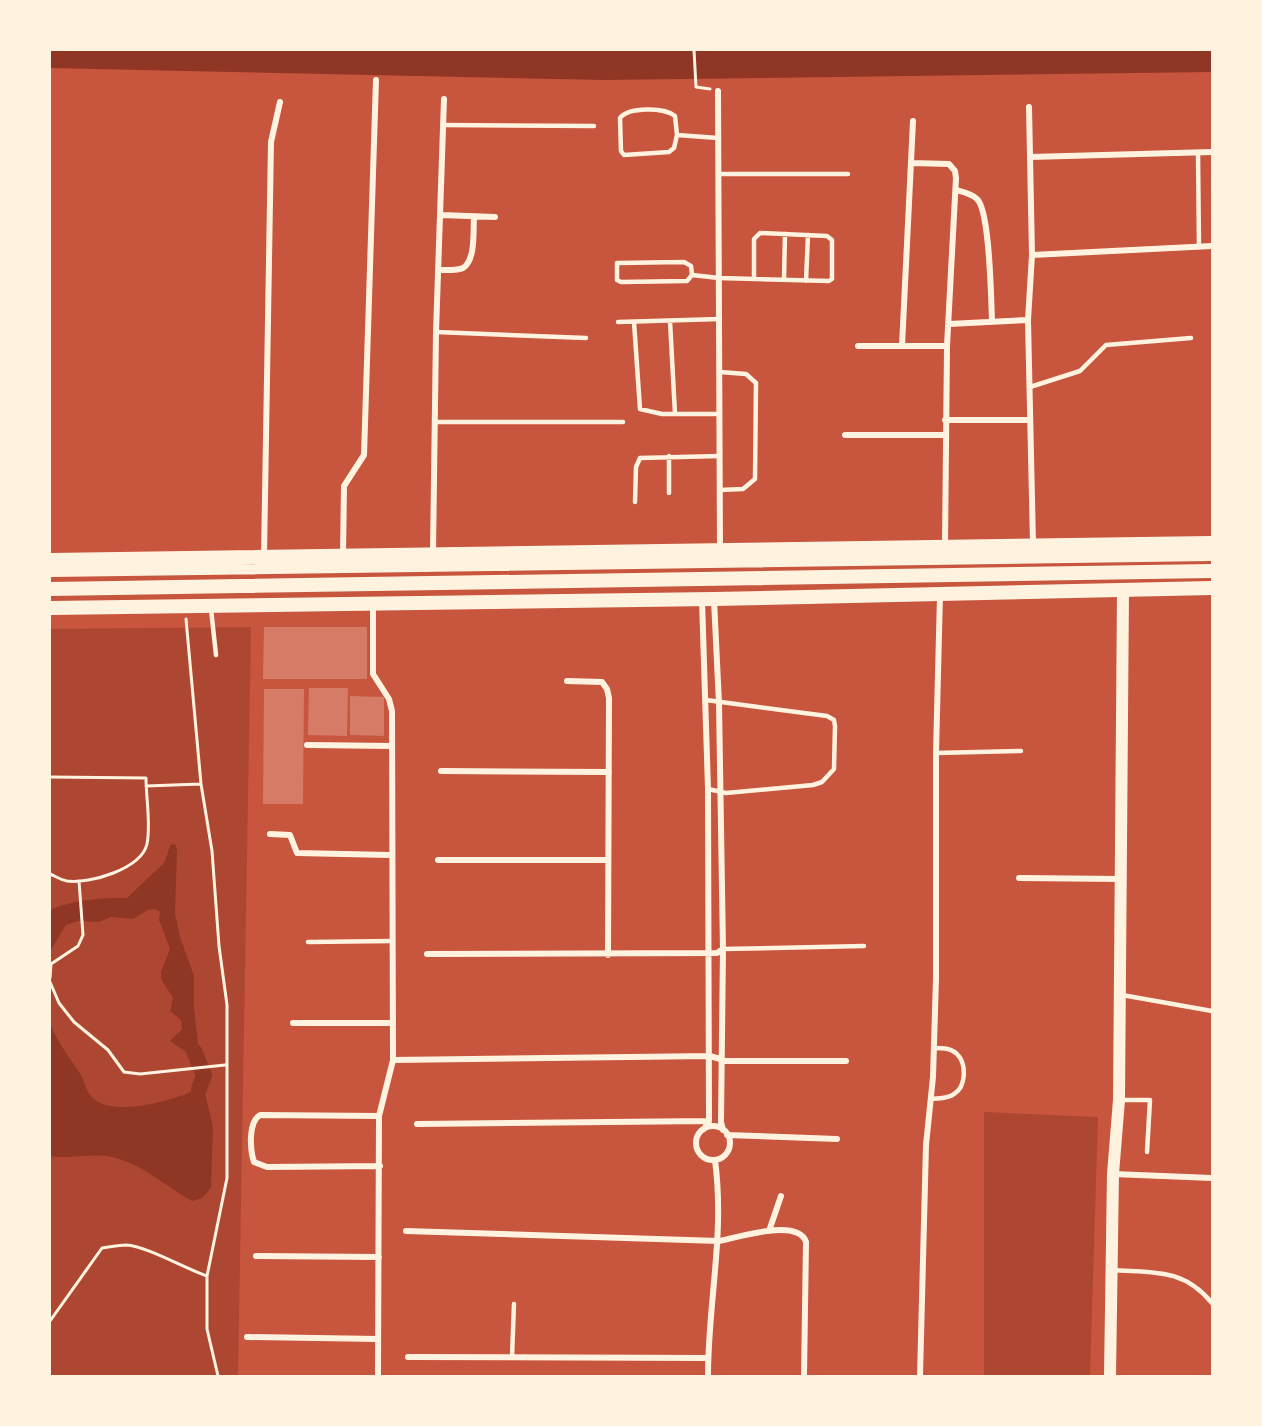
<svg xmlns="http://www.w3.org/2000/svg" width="1262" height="1426" font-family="'Space Grotesk',sans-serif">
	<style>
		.green { fill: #ae4732 }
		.water { fill: #8f3625 }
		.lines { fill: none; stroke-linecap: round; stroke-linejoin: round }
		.canal { stroke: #8f3625; stroke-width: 16 }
		.building { fill: #d67c66 }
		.path { stroke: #fff3e0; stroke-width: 3 }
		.service { stroke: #fff3e0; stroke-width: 4.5 }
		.minor { stroke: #fff3e0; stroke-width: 6 }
		.secondary { stroke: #fff3e0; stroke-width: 12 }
		.primary { stroke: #fff3e0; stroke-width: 14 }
	</style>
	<rect width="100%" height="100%" fill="#c8553d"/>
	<path class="green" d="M251,627L238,1376H50V629Z
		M984,1112L1098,1117L1090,1376H984Z"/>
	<path class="water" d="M50,50H1212V72L604,80L50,68Z
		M171,844L176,845L177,851L175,913L180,937L194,976V1008L198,1043L194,1051L186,1052L170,1041L182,1029L181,1020L170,1011L173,998L161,979V972L170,949L159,920L160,912L156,909L148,910L133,919L111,917L99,922L78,921L66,925L50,951V910C76,899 99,898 127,898L164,863Z
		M50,1024C58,1043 70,1058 81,1075C85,1082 86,1091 91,1096C110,1118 161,1102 184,1095C193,1091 195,1087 205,1093L213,1127L211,1188L202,1198L192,1201C163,1185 140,1161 106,1156C87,1154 68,1159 50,1156Z"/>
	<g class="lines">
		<path class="canal" d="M194,1051L204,1075L199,1089"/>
	</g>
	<path class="building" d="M264,627H367V679H263Z
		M309,688H348L347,736L308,735Z
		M264,689H304L303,804H263Z
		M350,696L384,697V736L350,735Z"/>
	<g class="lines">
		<path class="path" d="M694,50L696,87L710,89
			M186,619L201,784L212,851L219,946L227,1005V1178L207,1276V1329L218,1376
			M50,777L146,778C146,798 151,824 147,844C141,869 90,884 67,881C61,880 55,876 50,874
			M146,786L201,784
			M50,978L51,964L78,946L83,935L79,881
			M50,982L59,1003L74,1022L108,1050L124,1072L140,1074L225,1065
			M50,1321L102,1248C110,1247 119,1245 126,1245C146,1246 186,1269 207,1276"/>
		<path class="service" d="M443,125L594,126
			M677,135L674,148L669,152L624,155L621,151L620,118C628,107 665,107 675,116L677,135L718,138
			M1198,152L1199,247
			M719,174H848
			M692,275L691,266L684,262L617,263V280L621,282L687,281L692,275L719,278L829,281L832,279V240L827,236L760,233L754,239V279
			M784,280L785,234
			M806,281L808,235
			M670,321L675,414
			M618,322L720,319
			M634,322L640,409L662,414H720
			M436,332L586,338
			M1030,387L1080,371L1106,345L1191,338
			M435,422H623
			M669,456V493
			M720,490L743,489L755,479L756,383L746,374L720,372
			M635,502L636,467L640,458L720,456
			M211,609L216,655
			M706,700L827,716L834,720L835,726L834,769L822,782L813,785L726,793L708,789
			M936,753L1021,751
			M308,942L392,941
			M723,949L864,946
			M1122,995L1212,1011
			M931,1099C938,1098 948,1099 954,1094C966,1087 967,1064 957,1054C951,1048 943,1048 934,1048
			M1121,1100H1150L1147,1152
			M1112,1270C1154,1273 1183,1268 1212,1303
			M512,1357L514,1304"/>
		<path class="minor" d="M718,91L720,549
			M1029,107L1032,255L1028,320L1033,544
			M1030,157L1212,152
			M912,163L949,164L955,171L956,178L947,346L945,546
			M956,190C963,192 972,194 977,199C990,211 991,299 992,320
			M441,215L495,217
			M1032,255L1212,246
			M439,270C446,270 457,271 463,268C476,260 473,230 474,217
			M949,324L1028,320
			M858,346H947
			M902,346L913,121
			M945,420H1030
			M845,435H945
			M433,553L436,332L444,99
			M343,555L344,486L364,455L376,80
			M264,556L271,142L280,102
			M702,600L708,789L709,1121L704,1129
			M714,600L719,703L723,949L721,1122L723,1130
			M373,604V674L389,699L392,711L393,1060L379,1116L378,1376
			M567,681L602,682L607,689L609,698L608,955
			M307,745L392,746
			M441,771L609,772
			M270,834L290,835L297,853L390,855
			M438,860H607
			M1019,878L1121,879
			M427,954L717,953L723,949
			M293,1023H393
			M393,1060L710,1056L727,1061H846
			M379,1116L260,1115C248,1122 250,1150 254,1162L267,1167L380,1166
			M417,1124L709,1121
			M696 1143a17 17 0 1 1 34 0a17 17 0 1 1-34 0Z
			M727,1135L837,1139
			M1113,1174L1212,1178
			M406,1231L719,1241C739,1237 798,1218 806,1242L804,1376
			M769,1231L781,1196
			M256,1256L379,1257
			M247,1337L378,1339
			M408,1357L708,1358
			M708,1376C708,1302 725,1235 715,1160
			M920,1376L926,1145L933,1077L936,978V753L940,595"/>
		<path class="secondary" d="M1110,1376L1113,1174L1119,1100L1123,590"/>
		<path class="primary" d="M50,560L1212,543
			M50,570L1212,554
			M50,589L1212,571
			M50,608L714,599L1212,588"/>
	</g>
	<rect width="1262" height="1426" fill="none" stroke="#fff3e0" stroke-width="102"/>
</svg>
